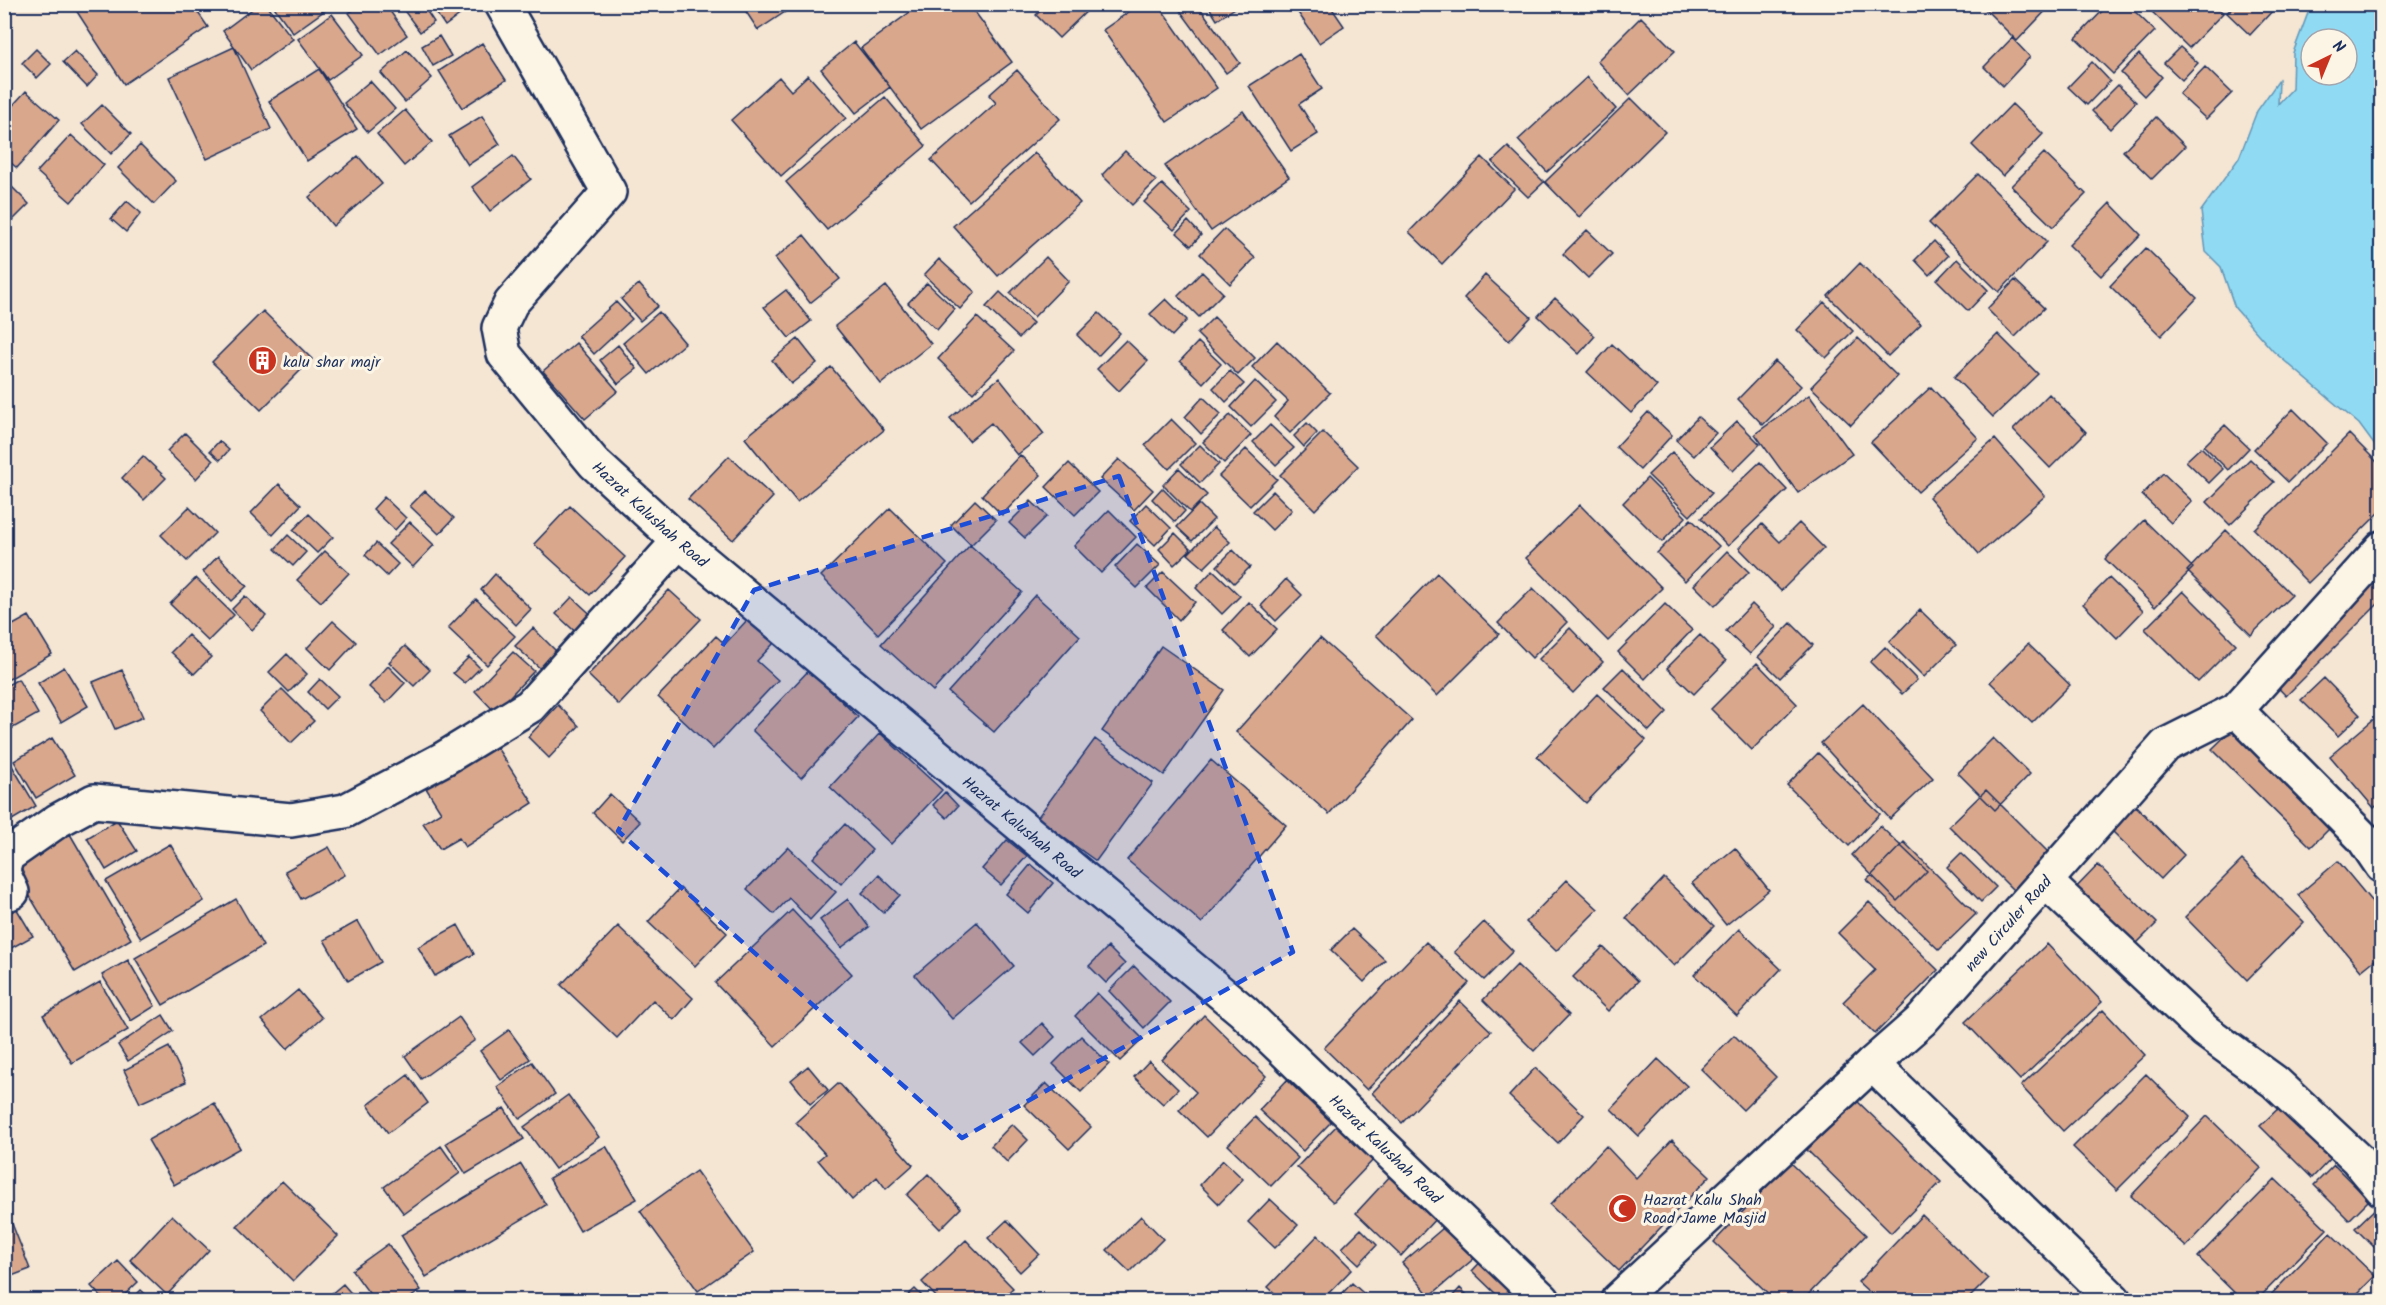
<svg xmlns="http://www.w3.org/2000/svg" width="2386" height="1305" font-family="Kalam,sans-serif">
	<style>
		.water { fill: #91daf3; stroke: #6296b7; stroke-width: 1.5; fill-rule: evenodd }
		.building { fill: #d9a78c; stroke: #1b2f5e; stroke-width: 1.5 }
		.lines { fill: none; stroke-linecap: round; stroke-linejoin: round }
		.street-casing { stroke: #1b2f5e; stroke-width: 38 }
		.street { stroke: #fcf5e5; stroke-width: 33 }
		.marked { fill: #1d4ed8; fill-opacity: 0.2; stroke: #1d4ed8; stroke-width: 4.5; stroke-dasharray: 12 8; stroke-linejoin: round }
		.labels { text-anchor: middle; stroke-width: 6; stroke-linejoin: round; paint-order: stroke }
		.poi-label { font-size: 16px; fill: #1b2f5e; stroke: #fcf5e5; text-anchor: start }
		.street-label { font-size: 16px; fill: #1b2f5e; stroke: #fcf5e5 }
	</style>
	<rect width="100%" height="100%" fill="#f5e5d3"/>
	<filter id="ink" filterUnits="userSpaceOnUse"><feTurbulence type="fractalNoise" baseFrequency=".0167" numOctaves="2"/><feDisplacementMap in="SourceGraphic" scale="12" xChannelSelector="R" yChannelSelector="G"/><feConvolveMatrix kernelMatrix="1 2 1 2 8 2 1 2 1" color-interpolation-filters="sRGB"/></filter>
	<g filter="url(#ink)">
		<path class="water" d="M2311,5L2379,4L2381,7V454L2359,424L2273,351L2235,308L2221,267L2206,252L2201,211L2239,158L2257,111L2279,80L2278,104L2292,89L2293,53ZM2311,39H2347V75H2311Z"/>
		<path class="building" d="M72,4H192L208,27L124,84Z
			M259,4H266L293,39L251,70L223,31Z
			M272,4H325L328,8L293,33Z
			M361,4H385L407,35L380,55L349,13Z
			M407,4H422L434,22L420,32L402,8Z
			M430,4H474L445,26Z
			M741,4H797L758,30Z
			M921,4H969L1012,62L921,129L861,48Z
			M1047,4H1094L1059,38L1036,15Z
			M1140,4H1158L1217,88L1167,122L1103,30Z
			M1197,4L1240,63L1226,73L1176,5Z
			M1207,4H1241L1217,20Z
			M1292,4H1329L1344,26L1319,43Z
			M1980,4H2052L2017,41Z
			M2109,4H2127L2155,31L2113,74L2076,38Z
			M2144,4H2214L2223,13L2189,48Z
			M2235,4H2271L2275,8L2250,35L2227,13Z
			M332,14L363,55L328,80L298,39Z
			M1641,17L1675,51L1629,95L1597,61Z
			M439,36L451,56L433,66L422,46Z
			M2012,38L2030,57L2003,86L1984,67Z
			M854,42L890,87L856,113L821,69Z
			M482,43L506,80L462,108L439,71Z
			M234,47L271,129L207,159L169,77Z
			M2180,47L2198,63L2182,80L2164,63Z
			M36,49L51,64L37,78L22,63Z
			M407,50L432,78L405,102L381,73Z
			M75,51L98,75L87,87L63,62Z
			M1299,54L1322,89L1299,104L1318,134L1291,151L1249,86Z
			M2139,54L2162,77L2144,96L2121,73Z
			M2092,62L2110,81L2087,105L2068,87Z
			M2205,67L2232,93L2206,119L2179,94Z
			M319,69L357,129L307,161L269,101Z
			M1017,70L1060,119L969,201L931,160L996,103L989,95Z
			M808,75L846,118L781,176L731,120L779,77L791,91Z
			M1587,77L1616,109L1547,172L1518,140Z
			M370,81L395,109L368,132L344,103Z
			M2118,85L2136,102L2110,129L2092,111Z
			M26,91L59,120L17,168L4,157V115Z
			M885,97L926,146L827,230L786,182Z
			M1631,98L1665,132L1579,217L1545,182Z
			M2012,104L2043,134L2003,176L1972,145Z
			M102,105L131,134L111,154L82,124Z
			M405,110L432,142L404,166L377,134Z
			M1243,111L1289,177L1211,231L1165,166Z
			M482,116L500,144L468,165L449,136Z
			M2156,117L2185,146L2152,179L2123,151Z
			M71,135L104,165L71,202L37,172Z
			M140,145L176,181L154,204L118,168Z
			M1508,147L1544,182L1528,197L1492,162Z
			M1125,151L1156,181L1132,205L1102,175Z
			M1035,153L1080,203L998,276L953,226Z
			M2044,153L2086,194L2053,227L2011,186Z
			M358,156L382,184L333,226L309,197Z
			M513,156L531,179L490,211L472,187Z
			M1482,157L1514,189L1442,264L1409,232Z
			M1978,174L2047,242L1999,292L1929,223Z
			M1162,184L1191,212L1174,230L1144,202Z
			M11,186L29,204L12,221L4,214V193Z
			M127,201L141,213L126,232L111,219Z
			M2110,203L2141,235L2101,276L2069,245Z
			M1188,221L1201,235L1191,246L1177,233Z
			M1224,229L1255,258L1230,284L1200,254Z
			M1587,230L1612,254L1588,278L1563,254Z
			M804,235L840,279L810,303L775,258Z
			M1934,241L1948,256L1929,275L1915,260Z
			M2146,248L2197,298L2161,336L2110,286Z
			M1046,257L1069,281L1034,317L1010,293Z
			M939,259L975,292L960,309L924,275Z
			M1957,259L1988,290L1968,311L1937,280Z
			M1860,263L1921,324L1888,356L1828,296Z
			M1202,272L1223,293L1199,317L1178,296Z
			M1485,275L1531,317L1509,341L1464,298Z
			M2015,280L2044,308L2015,337L1987,309Z
			M927,283L955,309L937,330L908,303Z
			M639,284L658,306L640,321L621,299Z
			M886,286L931,344L881,384L835,326Z
			M786,290L811,321L789,338L764,307Z
			M1000,292L1033,323L1019,338L986,307Z
			M1555,298L1595,336L1579,354L1538,316Z
			M1166,299L1187,320L1172,336L1150,314Z
			M616,302L632,319L594,354L578,336Z
			M1824,302L1853,331L1826,358L1797,330Z
			M263,311L312,359L261,410L212,362Z
			M659,312L685,343L649,374L623,343Z
			M1099,313L1120,333L1098,356L1077,335Z
			M977,317L1014,351L973,393L938,359Z
			M1214,317L1255,358L1238,375L1197,334Z
			M1998,334L2038,374L1993,417L1954,377Z
			M1858,338L1897,376L1851,425L1811,387Z
			M798,339L817,363L791,384L772,360Z
			M1126,340L1148,361L1119,391L1097,369Z
			M1277,341L1330,393L1290,433L1274,417L1288,401L1252,367Z
			M1198,342L1221,364L1203,383L1180,361Z
			M576,343L618,391L585,419L543,371Z
			M1612,344L1657,386L1631,413L1587,372Z
			M618,345L637,369L618,384L600,360Z
			M1775,361L1801,386L1763,425L1738,399Z
			M831,367L884,430L797,502L745,438Z
			M1230,371L1244,384L1226,402L1213,388Z
			M999,378L1044,434L1017,455L991,423L969,441L950,418Z
			M1255,381L1276,402L1251,427L1231,407Z
			M1931,387L1978,438L1918,492L1871,442Z
			M2049,394L2086,432L2050,468L2013,430Z
			M1809,395L1852,454L1798,493L1755,434Z
			M1203,397L1221,414L1201,434L1185,417Z
			M2293,409L2327,443L2288,482L2254,449Z
			M1648,412L1672,435L1640,470L1616,447Z
			M1230,415L1251,435L1224,463L1203,442Z
			M1698,417L1716,433L1694,456L1676,440Z
			M1171,419L1195,443L1169,469L1145,445Z
			M1737,421L1760,444L1733,471L1710,447Z
			M1307,423L1317,433L1304,447L1294,436Z
			M1270,425L1294,448L1276,465L1253,442Z
			M2225,425L2249,448L2228,470L2204,446Z
			M1323,432L1358,466L1315,510L1280,475Z
			M185,433L213,461L196,479L167,451Z
			M2349,434L2382,467V510L2308,583L2254,529Z
			M1995,439L2045,496L1979,554L1929,497Z
			M219,441L229,450L220,460L210,451Z
			M1200,445L1219,464L1200,483L1181,464Z
			M2201,447L2223,469L2209,483L2186,461Z
			M1246,449L1277,479L1250,506L1219,476Z
			M1672,452L1712,493L1690,516L1648,475Z
			M1020,455L1041,475L1002,515L982,495Z
			M143,456L166,478L144,500L122,478Z
			M729,456L773,497L733,540L688,499Z
			M1119,459L1153,490L1134,510L1100,479Z
			M2250,459L2274,482L2230,525L2207,502Z
			M1760,462L1787,490L1728,546L1701,518Z
			M1069,463L1098,492L1075,515L1046,487Z
			M1179,468L1207,495L1190,512L1163,485Z
			M2163,473L2192,501L2171,523L2142,495Z
			M1647,478L1686,517L1662,542L1623,503Z
			M279,484L301,505L273,535L251,513Z
			M1162,488L1185,511L1175,522L1152,499Z
			M425,491L454,518L439,534L410,506Z
			M1273,491L1292,510L1272,530L1253,511Z
			M384,497L406,518L395,530L373,509Z
			M975,500L996,520L971,545L951,525Z
			M1031,501L1047,516L1025,538L1009,523Z
			M1146,504L1171,528L1155,545L1130,521Z
			M1199,504L1214,519L1192,541L1177,527Z
			M1580,505L1662,588L1608,641L1526,558Z
			M570,506L625,557L590,595L534,544Z
			M189,507L215,533L187,561L161,535Z
			M890,508L947,564L878,634L821,576Z
			M1109,510L1136,537L1101,573L1074,546Z
			M309,514L333,537L317,553L293,530Z
			M1691,519L1719,546L1685,581L1657,553Z
			M2144,520L2193,568L2155,607L2105,559Z
			M410,522L434,545L413,567L388,544Z
			M1799,523L1824,548L1781,591L1739,548L1762,524L1780,542Z
			M1214,527L1230,542L1204,568L1188,554Z
			M2226,530L2292,595L2251,635L2187,571Z
			M1175,533L1191,549L1174,565L1159,549Z
			M288,535L306,552L293,566L275,549Z
			M376,543L398,564L387,576L365,555Z
			M1137,544L1160,565L1137,588L1115,567Z
			M970,545L1022,592L933,691L881,644Z
			M1233,550L1250,567L1234,583L1217,566Z
			M325,551L349,573L321,602L297,580Z
			M1727,551L1749,572L1715,606L1694,585Z
			M218,556L247,586L231,601L203,572Z
			M2367,568L2382,582V600L2286,696L2263,672Z
			M1213,570L1240,596L1222,614L1196,588Z
			M1163,572L1195,602L1179,620L1147,588Z
			M1437,573L1499,634L1437,696L1376,635Z
			M495,574L531,609L516,625L481,590Z
			M196,578L234,615L208,641L170,604Z
			M2109,578L2143,611L2117,638L2083,604Z
			M1286,579L1302,595L1276,621L1261,606Z
			M1533,588L1567,622L1532,658L1498,623Z
			M669,590L701,619L619,705L588,675Z
			M2183,591L2236,644L2198,682L2145,629Z
			M1035,595L1080,636L994,732L948,692Z
			M245,596L266,616L252,630L232,609Z
			M572,597L599,622L583,639L556,614Z
			M476,599L515,636L487,665L448,628Z
			M1249,602L1277,629L1250,657L1223,630Z
			M1665,604L1692,630L1645,679L1618,652Z
			M1752,604L1776,627L1750,654L1726,631Z
			M1920,610L1956,645L1924,677L1889,642Z
			M29,616L52,654L4,682V630Z
			M748,619L774,643L757,661L778,680L713,749L658,697L716,636L725,644Z
			M333,621L356,642L330,670L307,648Z
			M1791,623L1813,645L1780,678L1758,657Z
			M533,628L558,653L542,670L515,646Z
			M1570,628L1603,662L1573,693L1539,659Z
			M188,635L211,657L194,674L171,652Z
			M1700,635L1726,661L1694,694L1667,668Z
			M1320,638L1412,720L1329,814L1236,732Z
			M2028,644L2070,685L2032,723L1990,682Z
			M405,646L430,670L414,686L389,662Z
			M1161,646L1224,690L1164,775L1102,731Z
			M1885,647L1917,680L1902,694L1870,662Z
			M513,652L534,671L495,712L475,691Z
			M287,654L307,674L289,692L269,672Z
			M469,657L480,668L465,683L453,673Z
			M1757,663L1797,704L1752,750L1711,709Z
			M388,666L405,683L386,703L369,687Z
			M64,667L88,706L61,722L38,683Z
			M1623,668L1667,712L1649,731L1604,687Z
			M122,670L143,717L115,729L93,682Z
			M809,670L858,717L801,778L752,730Z
			M2324,678L2360,715L2338,736L2301,700Z
			M18,679L38,714L4,733V687Z
			M320,679L338,696L325,709L308,692Z
			M282,689L314,721L291,743L260,711Z
			M1597,694L1646,740L1586,803L1537,757Z
			M1863,704L1933,778L1890,819L1821,743Z
			M558,705L579,726L549,758L528,737Z
			M2253,709L2351,807L2311,847L2212,749Z
			M2382,712V801L2374,808L2330,756Z
			M880,733L942,790L891,844L830,787Z
			M52,738L75,775L36,798L14,761Z
			M1993,738L2030,774L1995,810L1958,773Z
			M1095,739L1153,783L1096,861L1037,818Z
			M492,740L533,803L465,847L459,838L440,849L423,823L441,812L424,785Z
			M1818,753L1880,814L1849,846L1787,785Z
			M8,759L36,806L7,823L4,818V761Z
			M1211,760L1286,825L1202,923L1127,860Z
			M1986,790L2058,862L2022,899L1949,826Z
			M945,792L958,806L947,818L933,805Z
			M610,794L640,822L622,841L593,813Z
			M2135,805L2184,855L2161,879L2110,829Z
			M117,820L137,851L106,870L87,838Z
			M845,824L872,850L841,884L813,858Z
			M1880,826L1927,871L1897,901L1852,855Z
			M70,834L131,939L75,972L13,868Z
			M1007,840L1027,856L1001,885L982,869Z
			M1904,842L1976,914L1939,950L1867,880Z
			M170,844L204,901L141,938L106,881Z
			M329,847L345,875L301,899L285,871Z
			M788,847L836,892L810,920L789,898L774,914L747,889Z
			M1735,848L1769,890L1726,925L1692,883Z
			M1961,853L1996,887L1981,902L1947,867Z
			M2242,860L2304,922L2247,980L2185,917Z
			M2338,861L2382,914V954L2361,971L2298,895Z
			M1031,864L1053,883L1028,913L1006,894Z
			M2098,865L2157,923L2129,951L2070,894Z
			M879,875L900,895L883,913L862,893Z
			M1664,878L1714,926L1674,966L1626,918Z
			M1567,880L1598,909L1556,951L1526,922Z
			M680,888L727,933L695,966L648,922Z
			M236,899L263,946L163,1005L135,958Z
			M848,899L869,927L841,948L820,920Z
			M12,901L33,936L4,952V906Z
			M1869,902L1938,970L1875,1034L1843,1002L1875,970L1838,933Z
			M792,910L852,974L775,1046L715,983Z
			M358,921L381,962L348,981L324,940Z
			M977,922L1014,966L952,1019L915,975Z
			M1484,922L1513,951L1484,980L1454,952Z
			M458,925L474,954L435,976L418,947Z
			M618,926L693,998L674,1020L653,1000L617,1038L561,985Z
			M1352,929L1385,960L1364,982L1331,950Z
			M1739,929L1781,969L1737,1016L1694,975Z
			M1426,942L1469,983L1367,1090L1324,1048Z
			M2047,944L2102,1002L2020,1080L1965,1022Z
			M1108,947L1125,964L1106,983L1089,966Z
			M1603,947L1638,981L1608,1011L1573,977Z
			M128,960L155,1006L131,1021L102,975Z
			M1517,965L1569,1015L1534,1051L1483,1000Z
			M1134,966L1170,1002L1144,1028L1109,991Z
			M100,982L128,1030L72,1063L43,1015Z
			M298,990L322,1018L287,1049L262,1020Z
			M1097,993L1143,1039L1120,1061L1075,1016Z
			M1460,1001L1491,1031L1402,1123L1372,1093Z
			M2103,1010L2145,1055L2063,1131L2021,1086Z
			M163,1015L173,1031L128,1061L118,1045Z
			M1204,1015L1266,1076L1207,1137L1179,1110L1196,1092L1162,1060Z
			M459,1017L475,1040L421,1079L405,1056Z
			M1042,1023L1055,1037L1035,1056L1022,1043Z
			M509,1030L530,1059L501,1080L480,1051Z
			M1734,1035L1776,1077L1743,1110L1701,1069Z
			M1081,1036L1109,1064L1081,1092L1053,1064Z
			M169,1047L186,1082L140,1103L124,1070Z
			M1658,1059L1687,1086L1639,1136L1611,1109Z
			M1149,1061L1178,1089L1163,1104L1134,1077Z
			M532,1062L555,1094L520,1119L497,1087Z
			M808,1066L828,1090L810,1104L791,1080Z
			M1535,1068L1584,1115L1558,1143L1509,1096Z
			M2146,1074L2190,1117L2117,1190L2073,1147Z
			M408,1075L428,1103L388,1133L368,1105Z
			M1287,1080L1331,1122L1303,1151L1259,1110Z
			M839,1083L913,1165L886,1189L877,1177L852,1200L818,1160L825,1154L796,1122Z
			M1046,1083L1091,1127L1069,1149L1024,1105Z
			M568,1095L599,1137L555,1169L524,1127Z
			M1856,1100L1941,1182L1891,1233L1807,1150Z
			M2285,1102L2336,1153L2312,1178L2260,1126Z
			M214,1103L240,1148L174,1185L148,1140Z
			M504,1108L524,1139L466,1174L446,1143Z
			M2207,1116L2261,1168L2186,1247L2131,1196Z
			M1255,1117L1298,1158L1271,1186L1228,1145Z
			M1340,1122L1376,1157L1333,1202L1297,1167Z
			M1012,1124L1028,1140L1007,1162L991,1146Z
			M1672,1140L1710,1176L1619,1271L1550,1205L1606,1146L1636,1178Z
			M441,1146L460,1173L404,1214L384,1187Z
			M606,1146L637,1199L580,1231L549,1178Z
			M1223,1160L1243,1179L1219,1204L1200,1185Z
			M1790,1162L1866,1235L1803,1300H1775L1714,1242Z
			M521,1164L546,1205L426,1277L401,1235Z
			M2334,1165L2369,1200L2349,1220L2314,1185Z
			M696,1171L754,1252L698,1291L640,1211Z
			M928,1174L961,1208L940,1229L907,1195Z
			M1392,1174L1438,1216L1401,1256L1356,1213Z
			M2275,1179L2327,1229L2257,1300H2242L2198,1257Z
			M282,1181L338,1236L293,1281L237,1226Z
			M1270,1199L1298,1225L1275,1248L1248,1222Z
			M2382,1202V1253L2381,1254L2355,1228Z
			M172,1215L209,1250L167,1295L130,1260Z
			M1922,1215L1988,1279L1967,1300H1878L1858,1282Z
			M9,1216L30,1269L4,1279V1218Z
			M1141,1216L1163,1239L1130,1272L1107,1250Z
			M1007,1220L1039,1254L1020,1272L988,1238Z
			M1449,1223L1477,1256L1430,1296L1402,1263Z
			M1361,1229L1377,1245L1359,1264L1342,1248Z
			M2330,1233L2375,1276L2351,1300H2266Z
			M1318,1235L1352,1269L1322,1300H1282L1268,1287Z
			M966,1240L1013,1288L1000,1300H939L922,1282Z
			M388,1244L421,1290L407,1300H374L352,1270Z
			M1489,1253L1537,1300H1497L1500,1298L1472,1271Z
			M118,1261L138,1282L119,1300H104L91,1286Z
			M1352,1283L1371,1300H1336Z
			M343,1284L357,1300H324Z
			M1460,1288L1472,1300H1449Z
			M915,1289L926,1300H903Z
			M141,1290L152,1300H131Z"/>
		<g class="lines">
			<defs>
				<g id="street">
					<path id="s1" d="M502,4L609,192L511,303L499,328L504,354L594,463L679,541L1243,1011L1543,1300"/>
					<path d="M2236,710L2363,838L2382,866"/>
					<path d="M4,866L7,856L57,821L94,801L291,820L345,811L443,759L530,706L679,541"/>
					<path d="M4,875L12,892L4,895"/>
					<path d="M2045,881L2205,1031L2275,1082L2357,1159L2382,1189"/>
					<path d="M1618,1300L1872,1064"/>
					<path id="s2" d="M2114,1300L1872,1064L1922,1020L2166,745L2236,710L2382,548"/>
				</g>
			</defs>
			<use href="#street" class="street-casing"/>
			<use href="#street" class="street"/>
		</g>
	</g>
	<path class="marked" d="M1119,476L1293,952L962,1138L618,831L754,590Z"/>
	<defs>
		<symbol id="building-disc" viewBox="-11 -11 22 22"><circle r="9.5" fill="#c8321e" stroke="#fcf5e5"/><path d="M-4-6H4V6H1V3H-1V6H-4ZM-2.5-4.3h1.7v1.8h-1.7ZM.8-4.3h1.7v1.8H.8ZM-2.5-1h1.7V.8h-1.7ZM.8-1h1.7V.8H.8Z" fill="#fff"/></symbol>
		<symbol id="mosque-disc" viewBox="-11 -11 22 22"><circle r="9.5" fill="#c8321e" stroke="#fcf5e5"/><path d="M3.5-4.9A6 6 0 1 0 3.5 4.9A5 5 0 1 1 3.5-4.9Z" fill="#fff"/></symbol>
	</defs>
	<g fill-rule="evenodd">
		<use href="#building-disc" x="246" y="344" width="33" height="33"/>
		<use href="#mosque-disc" x="1606" y="1192" width="33" height="33"/>
	</g>
	<g class="labels">
		<g class="poi-label">
			<text x="283" y="367">kalu shar majr</text>
			<text x="1643" y="1205">Hazrat Kalu Shah<tspan x="1643" dy="18">Road Jame Masjid</tspan></text>
		</g>
		<g class="street-label">
			<text dy="6" stroke="none"><textPath href="#s1" startOffset="636">Hazrat Kalushah Road</textPath></text>
			<text dy="6" stroke="none"><textPath href="#s1" startOffset="1122">Hazrat Kalushah Road</textPath></text>
			<text dy="6" stroke="none"><textPath href="#s2" startOffset="534">new Circuler Road</textPath></text>
			<text dy="6" stroke="none"><textPath href="#s1" startOffset="1608">Hazrat Kalushah Road</textPath></text>
		</g>
	</g>
	<rect width="2386" height="1305" fill="none" stroke="#fcf5e5" stroke-width="24"/>
	<rect x="12" y="12" width="2362" height="1281" fill="none" stroke="#1b2f5e" stroke-width="2" filter="url(#ink)"/>
	<g transform="translate(2329 57) rotate(43)"><circle r="28" fill="#fcf5e5" stroke="#a2a6af" stroke-width="1.5"/>
	<path d="M0-4.5L10 22L0 15L-10 22Z" fill="#c8321e"/>
	<text y="-9" font-size="16" font-weight="bold" text-anchor="middle" fill="#1b2f5e">N</text>
	</g>
</svg>
